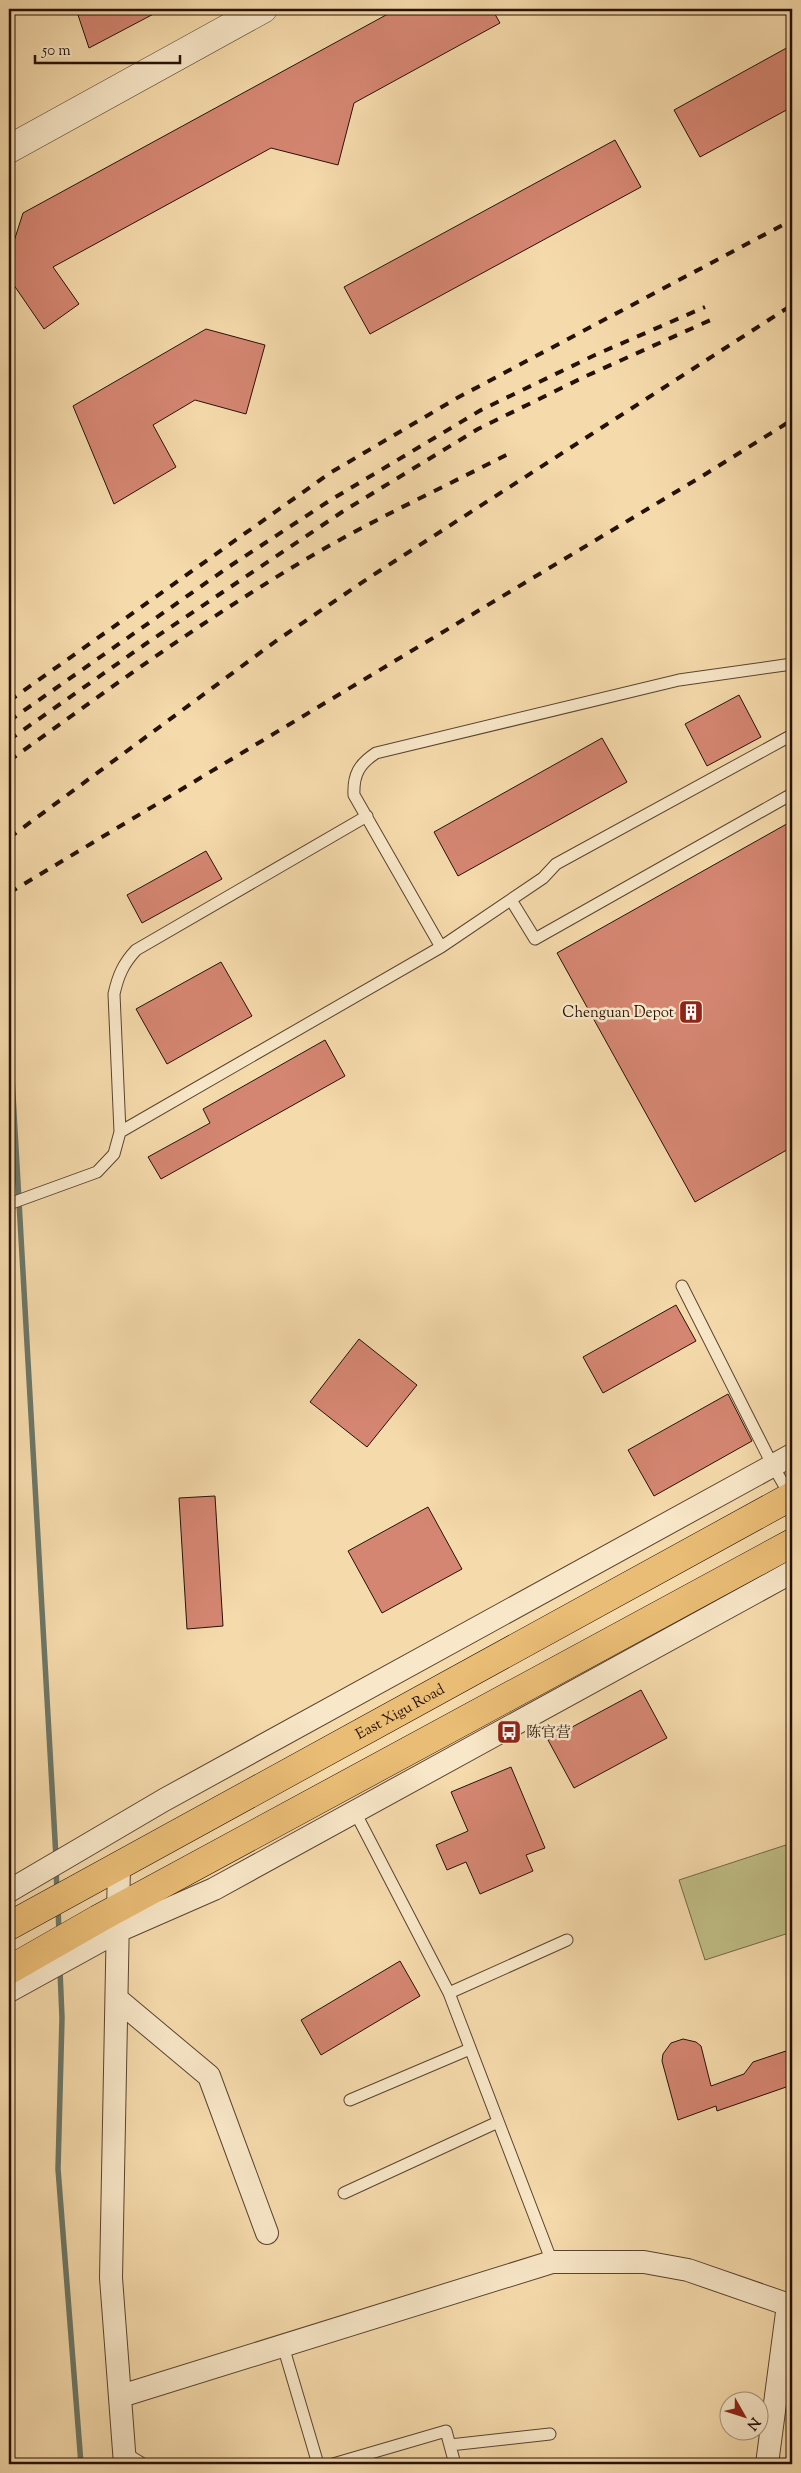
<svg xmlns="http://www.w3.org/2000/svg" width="801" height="2473" font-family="'Sorts Mill Goudy','Noto Serif SC',serif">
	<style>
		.green { fill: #c0be86; stroke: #736846 }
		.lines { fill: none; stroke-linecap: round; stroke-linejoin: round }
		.stream { stroke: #6d7767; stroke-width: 5.5 }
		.building { fill: #d58672; stroke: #261107 }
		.service-casing { stroke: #5a4330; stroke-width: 13 }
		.minor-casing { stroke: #5a4330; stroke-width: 24 }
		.tertiary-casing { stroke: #5a4330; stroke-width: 29 }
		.primary-casing { stroke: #261107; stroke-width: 29 }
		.service { stroke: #f8e7c8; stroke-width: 11 }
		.minor { stroke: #f8e7c8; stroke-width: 22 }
		.tertiary { stroke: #f8e7c8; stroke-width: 28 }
		.primary { stroke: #eabd76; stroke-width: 28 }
		.rail { stroke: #261107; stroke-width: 4; stroke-dasharray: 9 9; stroke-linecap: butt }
		.labels { text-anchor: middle; stroke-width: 5; stroke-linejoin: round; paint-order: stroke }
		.poi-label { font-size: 15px; fill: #261107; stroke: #f8e7c8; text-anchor: end }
		.street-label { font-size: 15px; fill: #261107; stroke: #f8e7c8 }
	</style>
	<rect width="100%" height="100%" fill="#f5daab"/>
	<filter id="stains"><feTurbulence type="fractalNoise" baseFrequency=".004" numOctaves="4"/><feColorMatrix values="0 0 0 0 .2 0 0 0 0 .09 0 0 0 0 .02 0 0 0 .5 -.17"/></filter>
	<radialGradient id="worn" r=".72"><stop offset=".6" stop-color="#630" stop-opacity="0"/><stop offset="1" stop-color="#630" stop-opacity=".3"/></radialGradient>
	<path class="green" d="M792,1843V1932L705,1960L679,1880Z"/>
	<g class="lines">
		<path class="stream" d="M9,1024L56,1858
			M56,1870L57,1890
			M58,1907L59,1933
			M60,1970L62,2018L58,2169L81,2464"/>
	</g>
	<path class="building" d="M76,9H163L89,48Z
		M397,9H492L500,23L354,103L338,165L271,148L53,267L79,304L44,329L9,278V257L23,213Z
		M792,45V107L700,157L674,110Z
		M615,140L641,187L370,334L344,287Z
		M206,329L265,345L246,414L195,400L153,425L176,467L114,504L73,406Z
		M739,695L761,737L707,766L685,724Z
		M602,738L627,782L458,876L434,832Z
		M792,821V1147L695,1202L557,953Z
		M206,851L222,879L142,923L127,895Z
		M221,962L252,1016L167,1064L136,1009Z
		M325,1040L345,1076L161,1179L148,1157L210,1123L203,1109Z
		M676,1305L696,1341L603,1393L583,1357Z
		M359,1339L417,1385L367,1447L310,1402Z
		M728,1394L752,1441L654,1496L628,1450Z
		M215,1496L223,1626L187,1629L179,1498Z
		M428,1507L462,1569L382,1613L348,1551Z
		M641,1690L667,1738L574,1788L548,1740Z
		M511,1767L545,1848L526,1855L533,1871L480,1894L466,1862L447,1870L436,1845L468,1831L451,1792Z
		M400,1961L420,1996L321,2055L301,2020Z
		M683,2039L696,2042L701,2046L711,2086L744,2074L753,2062L792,2049V2085L717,2111L716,2106L678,2120L662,2061L663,2054L671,2043Z"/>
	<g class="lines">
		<defs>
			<path id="service" d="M511,900L535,939L792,794
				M441,947L543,878L556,864L792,735
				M120,1132L441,947L354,795C353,775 359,764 376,753L679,680L792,664
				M9,1204L97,1172L114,1154L120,1132L114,994C118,976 123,964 136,950L367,816
				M682,1286L773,1466L791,1497
				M355,1812L449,1993L552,2262
				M449,1993L567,1940
				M350,2100L470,2049
				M344,2193L498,2122
				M283,2346L318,2464
				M450,2445L550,2434
				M125,2453L143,2464
				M333,2464L446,2431L455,2464"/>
			<path id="minor" d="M119,1864L111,2278L125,2464
				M9,1891L164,1800L792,1455
				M9,1991L118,1931L214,1889L792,1572
				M117,1999L209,2076L267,2233
				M121,2396L552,2262H644L688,2270L792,2306
				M767,2464L788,2305"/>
			<path id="tertiary" d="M9,149L263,9"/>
			<g id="primary">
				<path id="s1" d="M9,1926L792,1496"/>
				<path d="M9,1970L98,1919L792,1543"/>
			</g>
		</defs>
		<use href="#service" class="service-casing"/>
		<use href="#minor" class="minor-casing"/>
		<use href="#tertiary" class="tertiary-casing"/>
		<use href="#primary" class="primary-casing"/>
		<use href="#service" class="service"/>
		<use href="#minor" class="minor"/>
		<use href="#tertiary" class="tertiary"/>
		<use href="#primary" class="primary"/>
		<path class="rail" d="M9,701L330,473L457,398L792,220
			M9,721L230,566L329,501L481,410L595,355L705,307
			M9,740L144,645L342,512L478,429L584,377L715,318
			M9,761C110,688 211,614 320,551C381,516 446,486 508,454
			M9,838L276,641L370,577L792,305
			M9,893L704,475L792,420"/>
	</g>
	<defs>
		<symbol id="building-square" viewBox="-11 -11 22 22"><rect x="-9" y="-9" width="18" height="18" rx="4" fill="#8f2418" stroke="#f8e7c8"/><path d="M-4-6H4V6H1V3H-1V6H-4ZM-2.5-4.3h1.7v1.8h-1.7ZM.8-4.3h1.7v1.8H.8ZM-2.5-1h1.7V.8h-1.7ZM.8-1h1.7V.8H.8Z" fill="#fff"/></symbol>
		<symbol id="bus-square" viewBox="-11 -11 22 22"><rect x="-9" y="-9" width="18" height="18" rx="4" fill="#8f2418" stroke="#f8e7c8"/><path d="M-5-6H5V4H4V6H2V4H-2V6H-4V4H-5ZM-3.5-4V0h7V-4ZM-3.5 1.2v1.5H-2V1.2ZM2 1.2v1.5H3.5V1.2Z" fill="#fff"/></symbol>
	</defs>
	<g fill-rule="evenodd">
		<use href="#building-square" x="677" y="998" width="28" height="28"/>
		<use href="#bus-square" x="495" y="1718" width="28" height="28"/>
	</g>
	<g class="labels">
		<g class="poi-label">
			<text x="674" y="1017">Chenguan Depot</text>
			<text x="526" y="1737" text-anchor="start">陈官营</text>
		</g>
		<g class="street-label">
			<text dy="5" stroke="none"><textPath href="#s1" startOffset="446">East Xigu Road</textPath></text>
		</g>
	</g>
	<rect width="801" height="2473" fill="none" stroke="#f5daab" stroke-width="30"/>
	<rect x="10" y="10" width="781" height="2453" fill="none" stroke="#261107" stroke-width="2.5"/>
	<rect x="15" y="15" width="771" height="2443" fill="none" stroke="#261107"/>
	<g transform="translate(744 2416) rotate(129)"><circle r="24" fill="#f8e7c8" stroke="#a4917b"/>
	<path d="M0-4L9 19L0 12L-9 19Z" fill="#8f2418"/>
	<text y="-8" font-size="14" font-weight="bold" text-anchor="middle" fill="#261107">N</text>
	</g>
	<path d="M35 55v8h145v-8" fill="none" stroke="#261107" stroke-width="2.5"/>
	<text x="42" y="55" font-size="15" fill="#261107" stroke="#f8e7c8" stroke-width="4" paint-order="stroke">50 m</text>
	<rect width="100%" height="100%" filter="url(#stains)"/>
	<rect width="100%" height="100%" fill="url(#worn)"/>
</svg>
